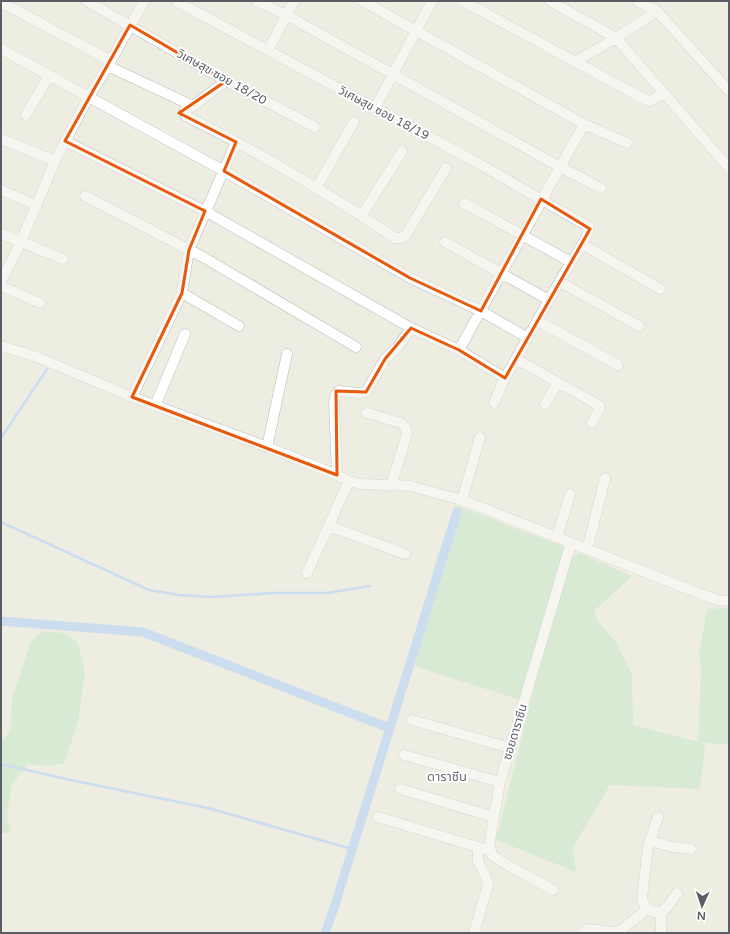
<svg xmlns="http://www.w3.org/2000/svg" width="730" height="934" font-family="'Varela Round','Noto Sans Thai',sans-serif">
	<style>
		.green { fill: #bce7c2 }
		.lines { fill: none; stroke-linecap: round; stroke-linejoin: round }
		.stream { stroke: #a0c9ff; stroke-width: 2.5 }
		.canal { stroke: #a0c9ff; stroke-width: 9 }
		.minor-casing { stroke: #b9bbc1; stroke-width: 11 }
		.minor { stroke: #fff; stroke-width: 10 }
		.marked { fill: none; stroke: #e8590c; stroke-width: 3; stroke-linejoin: round }
		.labels { text-anchor: middle; stroke-width: 4; stroke-linejoin: round; paint-order: stroke }
		.street-label { font-size: 12px; fill: #5a5d63; stroke: #fff }
		.neighbourhood-label { font-size: 13px; fill: #6b6f75; stroke: #fff }
	</style>
	<rect width="100%" height="100%" fill="#eeede1"/>
	<path class="green" d="M455,505L564,547L520,700L415,666L420,631L434,566Z
		M579,553L632,576L594,611L597,621L616,642L632,674L633,725L698,742L701,672L699,654L707,609L729,608V744L700,743L705,744L700,789L610,785L573,847L576,872L496,840L530,703L570,559Z
		M43,631L64,633L78,643L85,673L78,722L64,763L50,766L27,764L12,785L7,814L11,833H1V742L10,732L12,699L31,641Z"/>
	<g class="lines">
		<path class="stream" d="M1,438L47,369
			M1,522L149,590L179,595L212,597L273,593H327L370,586
			M1,764L70,780L208,808L352,849"/>
		<path class="canal" d="M1,621L143,632L389,728
			M325,933L334,908L457,512"/>
		<defs>
			<path id="minor" d="M87,1L226,81L315,127
				M257,1L286,15L560,167L601,188
				M362,1L584,124L627,143
				M463,1L646,100L650,101L664,93
				M550,1L616,38L729,168
				M637,1L657,11
				M1,2L111,61
				M1,49L224,171L410,278L481,311L528,338
				M268,50L294,1
				M575,62L616,38L657,11L729,91
				M108,66L193,106
				M226,81L193,106L185,110L186,116C258,152 328,193 395,238H400L405,236L446,168
				M375,108L432,1
				M26,115L49,76
				M1,139L55,161
				M65,141L205,211L411,328L459,350L505,378C528,338 549,298 573,259C577,253 590,234 589,227L476,162L176,1
				M316,188L354,122
				M1,190L36,205
				M85,196L203,257L356,347
				M464,203L571,262
				M362,215L402,151
				M1,234L63,259
				M445,242L549,300
				M582,244L660,289
				M1,281L21,242L55,161L88,98L108,66L144,1
				M560,282L639,326
				M1,286L40,303
				M182,293L239,326
				M538,321L618,365
				M1,346L37,357L132,397L267,447L337,475L349,481L361,484L410,486L462,500L706,596L718,600L729,601
				M459,350C501,275 542,199 584,124
				M516,359L600,406V408L592,423
				M132,397L182,293L189,250L236,142
				M494,403L505,378
				M545,404L558,383
				M155,406L185,334
				M367,413L401,423L406,428L407,434L391,486
				M267,447L287,354
				M337,475L334,402L336,394L339,391L358,393L366,392L385,359L397,348L411,328
				M462,500L480,437
				M329,526L405,554
				M557,538L570,494
				M587,550L605,478
				M307,573L349,481
				M412,720L510,748
				M404,755L500,782
				M400,789L494,817
				M378,817L491,851
				M658,817L648,847L642,897C644,910 648,911 661,913V933
				M649,841L673,847L691,849
				M553,890L502,862L492,855L489,846L500,782L571,543
				M661,913L668,906L677,893
				M474,933L488,885L485,875L478,861V847
				M582,933L588,929L612,932H619L647,909"/>
		</defs>
		<use href="#minor" class="minor-casing"/>
		<use href="#minor" class="minor"/>
	</g>
	<path d="M0 0H730V934H0ZM130,25L226,81L179,113L236,142L224,171L410,278L481,311L541,199L590,229L505,378L459,350L411,328L385,359L366,392L336,391L337,475L132,397L182,293L189,250L205,211L65,141Z" fill="#eeede1" fill-opacity=".55" fill-rule="evenodd"/>
	<path class="marked" d="M130,25L226,81L179,113L236,142L224,171L410,278L481,311L541,199L590,229L505,378L459,350L411,328L385,359L366,392L336,391L337,475L132,397L182,293L189,250L205,211L65,141Z"/>
	<g class="labels">
		<g class="street-label">
			<text transform="translate(222 77) rotate(29)" y="4">วิเศษสุข ซอย 18/20</text>
			<text transform="translate(384 113) rotate(28)" y="4">วิเศษสุข ซอย 18/19</text>
			<text transform="translate(515 732) rotate(-73)" y="4">ซอยดาราซีน</text>
		</g>
		<g class="neighbourhood-label">
			<text x="447" y="781">ดาราซีน</text>
		</g>
	</g>
	<rect width="730" height="934" fill="none" stroke="#5a5d63" stroke-width="4"/>
	<g transform="translate(702 906) rotate(183)" stroke="#ffffff" stroke-width="3" paint-order="stroke">
	<path d="M0-3L7 15L0 10L-7 15Z" fill="#5a5d63"/>
	<text y="-6" font-size="11" font-weight="bold" text-anchor="middle" fill="#5a5d63">N</text>
	</g>
</svg>
